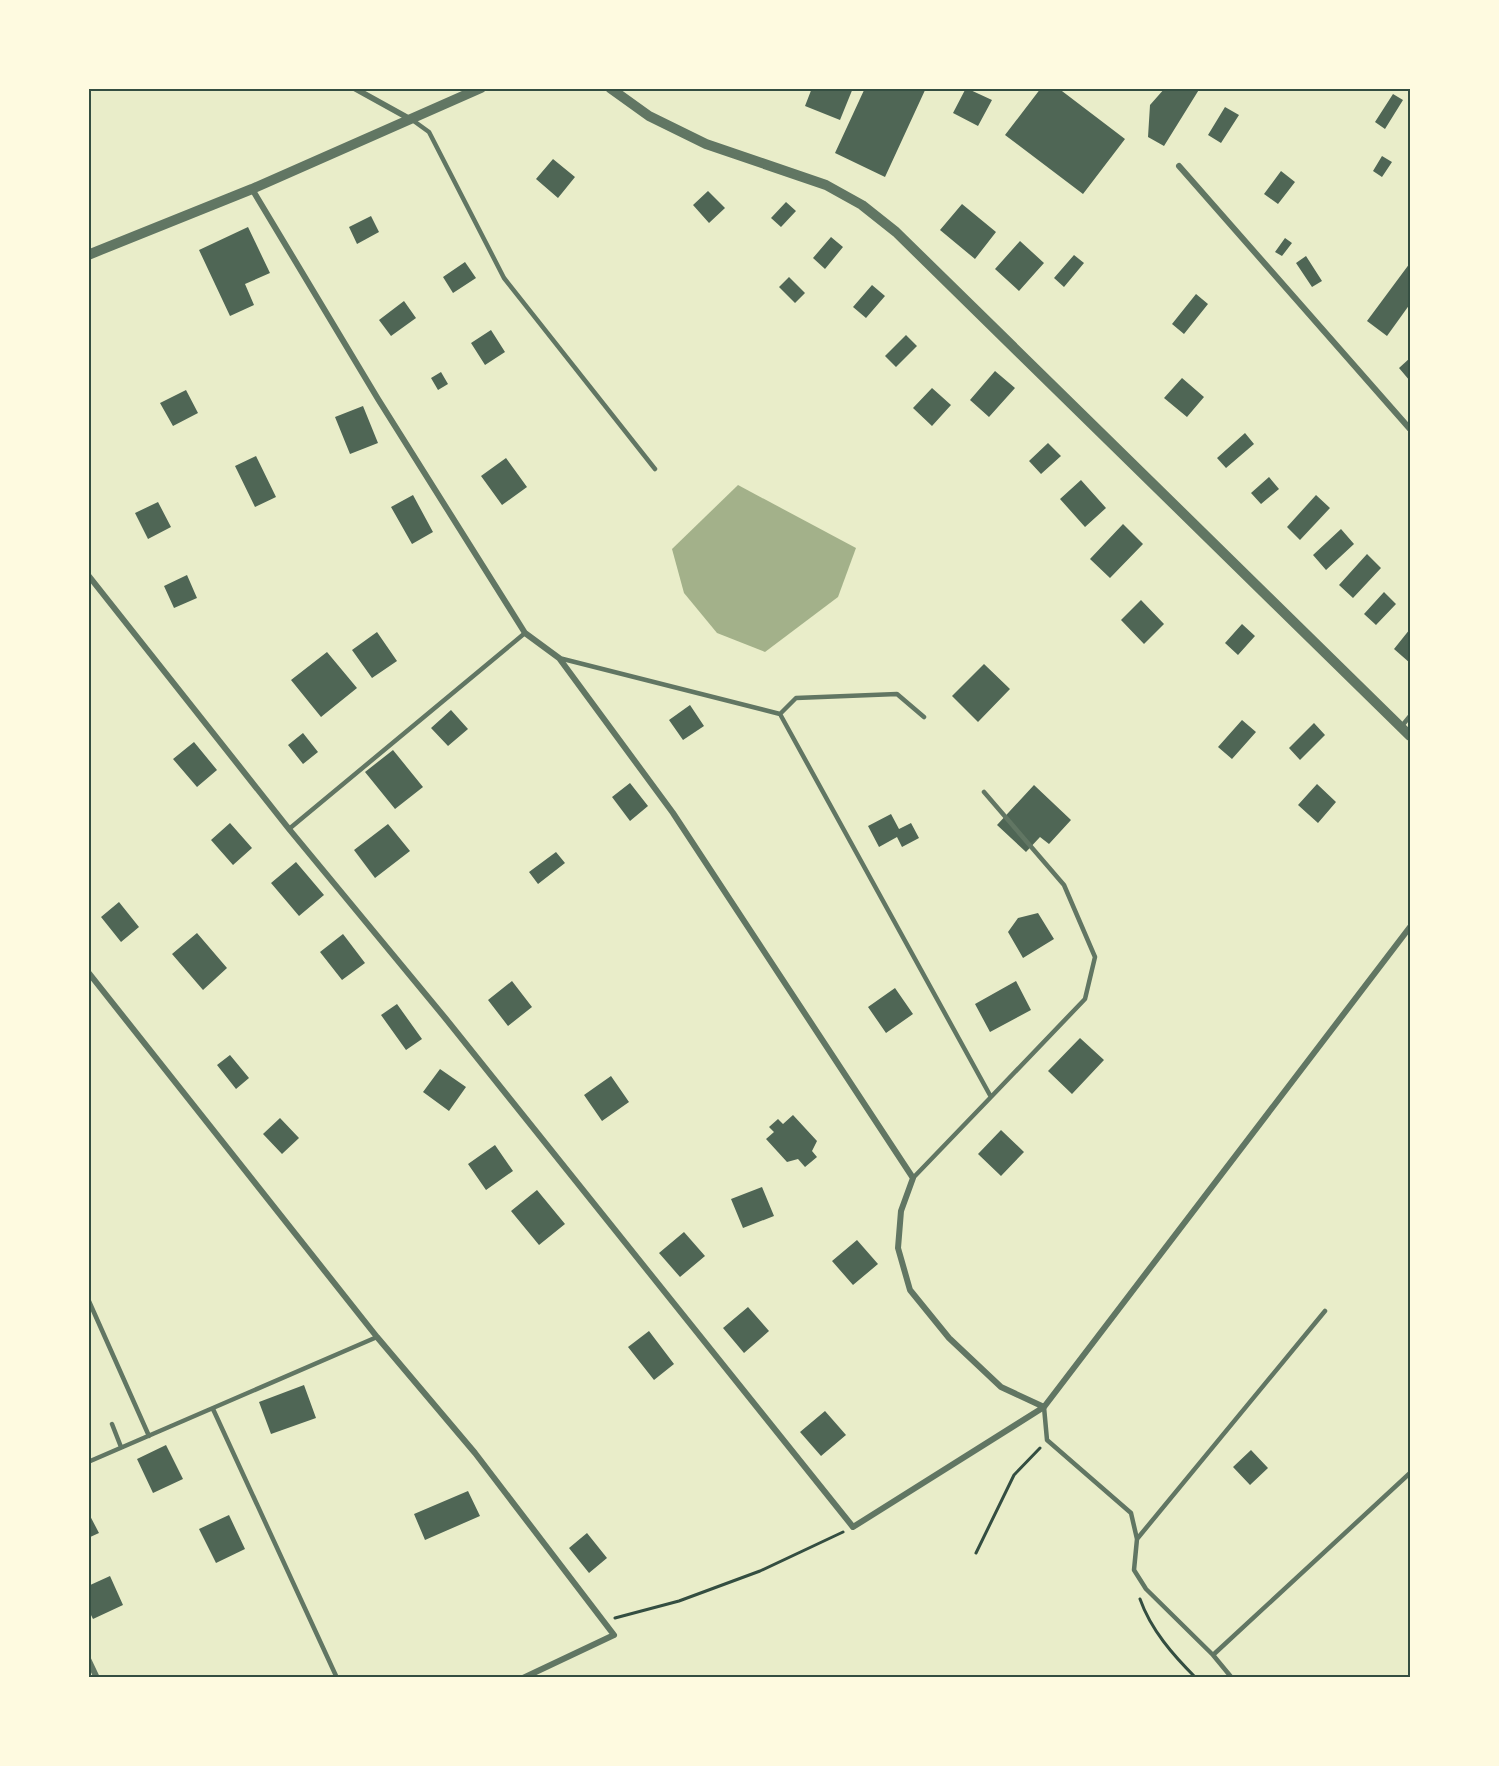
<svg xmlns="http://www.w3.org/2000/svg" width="1499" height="1766" font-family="Manrope,sans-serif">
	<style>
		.water { fill: #a3b18a }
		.building { fill: #4f6655 }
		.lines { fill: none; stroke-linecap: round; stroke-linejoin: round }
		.path { stroke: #344e41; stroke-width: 3 }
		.service { stroke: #617663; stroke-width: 4.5 }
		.minor { stroke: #617663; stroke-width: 6 }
		.tertiary { stroke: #617663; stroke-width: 10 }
		.neatline { fill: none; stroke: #344e41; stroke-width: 2 }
	</style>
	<rect width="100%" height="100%" fill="#e9edc9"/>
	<path class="water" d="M738,485L856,548L838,597L765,652L717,633L684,593L672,549Z"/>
	<path class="building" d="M812,88H853L840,120L805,106Z
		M865,88H926L885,177L835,153Z
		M966,88L992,100L978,126L953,113Z
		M1041,88H1058L1125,139L1083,194L1005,135Z
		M1165,88H1200L1164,146L1148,137L1150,105Z
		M1393,94L1403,100L1385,129L1375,122Z
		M1225,107L1239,115L1221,143L1208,135Z
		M1382,156L1392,162L1382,177L1373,171Z
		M553,159L575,177L558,198L536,179Z
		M1281,171L1295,182L1278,204L1264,194Z
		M708,191L725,208L709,223L693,205Z
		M786,202L796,211L781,227L771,218Z
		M962,204L996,232L975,259L940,230Z
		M371,216L379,232L357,244L349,227Z
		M248,227L270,273L245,284L254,305L230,316L199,250Z
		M831,237L843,247L825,269L813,258Z
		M1285,238L1292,243L1282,256L1275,252Z
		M1020,241L1044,263L1019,291L995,269Z
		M1074,255L1084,263L1064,287L1054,278Z
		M1306,256L1322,281L1312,287L1296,263Z
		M465,262L476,278L453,293L443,277Z
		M1410,263V304L1387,336L1367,321Z
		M789,277L805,293L795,303L779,287Z
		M872,285L885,296L866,318L853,307Z
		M1196,294L1208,304L1184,334L1172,324Z
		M404,301L416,318L391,336L379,320Z
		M491,330L505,352L485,365L471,343Z
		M906,335L917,346L896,367L885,356Z
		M1410,358V381L1399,368Z
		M995,371L1015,388L989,417L970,400Z
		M441,372L448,384L438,390L431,378Z
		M1182,378L1204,397L1187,417L1164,398Z
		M932,388L951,405L932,426L913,408Z
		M186,390L198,413L173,426L160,403Z
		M363,406L378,443L350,454L335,417Z
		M1245,433L1254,444L1226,468L1217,458Z
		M1048,443L1061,456L1041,474L1029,461Z
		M256,456L276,497L255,507L235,466Z
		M506,458L527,487L502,505L481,476Z
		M1269,477L1279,489L1261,504L1251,493Z
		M1081,480L1106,508L1085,527L1060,499Z
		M413,495L433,532L412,544L391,507Z
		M1316,495L1330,508L1300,540L1287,527Z
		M158,502L171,527L148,539L135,513Z
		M1123,524L1143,544L1110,578L1090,559Z
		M1341,529L1354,544L1326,570L1313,555Z
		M1367,554L1381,568L1353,598L1339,585Z
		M187,575L197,598L174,608L164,586Z
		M1384,592L1396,604L1376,625L1364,614Z
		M1141,600L1164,624L1144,644L1121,620Z
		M1242,624L1255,636L1238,655L1225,643Z
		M1410,629V663L1394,649Z
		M377,632L397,661L372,678L352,650Z
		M327,652L357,688L321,717L291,680Z
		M984,664L1010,689L978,722L952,696Z
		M690,705L704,726L683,740L669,720Z
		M451,710L468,729L448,746L431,728Z
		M1242,720L1256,732L1232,759L1218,747Z
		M1314,723L1325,735L1300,760L1289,748Z
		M303,733L318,752L303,764L288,745Z
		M194,742L217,770L197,787L173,759Z
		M393,750L423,787L395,809L365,772Z
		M630,783L648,806L630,821L612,797Z
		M1317,784L1336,802L1318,823L1298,805Z
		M1034,785L1071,820L1049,844L1040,837L1026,852L997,825Z
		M891,814L899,829L911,823L919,838L902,847L897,837L879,847L868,826Z
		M230,823L252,848L233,865L211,840Z
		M388,824L410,851L375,878L354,850Z
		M556,852L565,863L538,884L529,872Z
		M296,862L324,895L299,916L271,883Z
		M119,902L139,927L121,942L101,917Z
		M1038,913L1054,939L1023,958L1008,932L1018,918Z
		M197,933L227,968L203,990L172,954Z
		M343,934L365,963L342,980L320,952Z
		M512,981L532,1007L508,1026L488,1000Z
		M1016,981L1031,1010L990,1032L975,1004Z
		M895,988L913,1014L886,1033L868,1007Z
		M397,1004L422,1039L406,1050L381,1015Z
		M1080,1038L1104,1060L1072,1094L1048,1071Z
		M230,1055L249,1078L236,1089L217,1065Z
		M440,1069L466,1087L449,1111L423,1092Z
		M611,1076L629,1102L602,1121L584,1095Z
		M793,1115L817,1141L812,1151L817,1157L805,1167L798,1159L787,1162L766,1139L774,1132L769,1127L778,1119L783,1124Z
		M280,1118L299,1138L282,1154L263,1134Z
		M1001,1130L1024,1152L1001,1176L978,1154Z
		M495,1145L513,1171L486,1190L468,1164Z
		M762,1187L774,1216L743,1228L731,1199Z
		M537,1190L565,1224L539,1245L511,1211Z
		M684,1232L705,1256L680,1277L659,1253Z
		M857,1240L878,1264L853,1285L832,1261Z
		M748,1307L769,1331L744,1353L723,1328Z
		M649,1331L674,1364L654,1380L628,1347Z
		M304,1385L316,1418L271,1434L259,1402Z
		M825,1411L846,1435L821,1456L800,1432Z
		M166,1445L183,1479L153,1493L137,1459Z
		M1251,1450L1268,1468L1250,1485L1233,1467Z
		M468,1491L480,1516L425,1540L414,1514Z
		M88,1512L99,1533L88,1538Z
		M229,1515L245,1549L216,1563L199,1529Z
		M587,1533L607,1558L589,1573L569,1548Z
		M110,1576L123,1605L93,1619L88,1609V1586Z"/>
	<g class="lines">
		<path class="path" d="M976,1553L1014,1475L1040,1448
			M1140,1599C1151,1630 1173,1655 1196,1678
			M615,1618L679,1601L760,1571L843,1532"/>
		<path class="service" d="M411,119L429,132L504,278L655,469
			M559,658L780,714L796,698L897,694L924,717
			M780,714L991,1097L913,1178
			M1401,727L1410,716
			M984,792L1064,885L1095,957L1085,999L991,1097
			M289,829L525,633
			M88,1299L149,1436
			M1044,1407L1047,1440L1131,1513L1137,1539L1325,1311
			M213,1409L337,1678
			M112,1424L121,1447
			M88,1462L377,1337
			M1137,1539L1134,1570L1146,1589L1213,1655L1410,1473
			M1213,1655L1232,1678"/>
		<path class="minor" d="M354,88L410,119
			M1179,166L1410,429
			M252,189L378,399L525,633L559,658L673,813L913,1178L901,1211L898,1248L910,1290L949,1338L1001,1387L1044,1407
			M88,575L289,829L446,1019L853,1527L1044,1407L1410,927
			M88,972L377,1337L475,1453L614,1635L523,1678
			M88,1659L97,1678"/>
		<path class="tertiary" d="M610,88L649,116L706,144L826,185L862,205L896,232L1410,736
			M88,255L252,189L481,88"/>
	</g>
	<rect width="1499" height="1766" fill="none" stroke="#fefae0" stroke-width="180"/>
	<rect x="90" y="90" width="1319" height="1586" class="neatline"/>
</svg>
